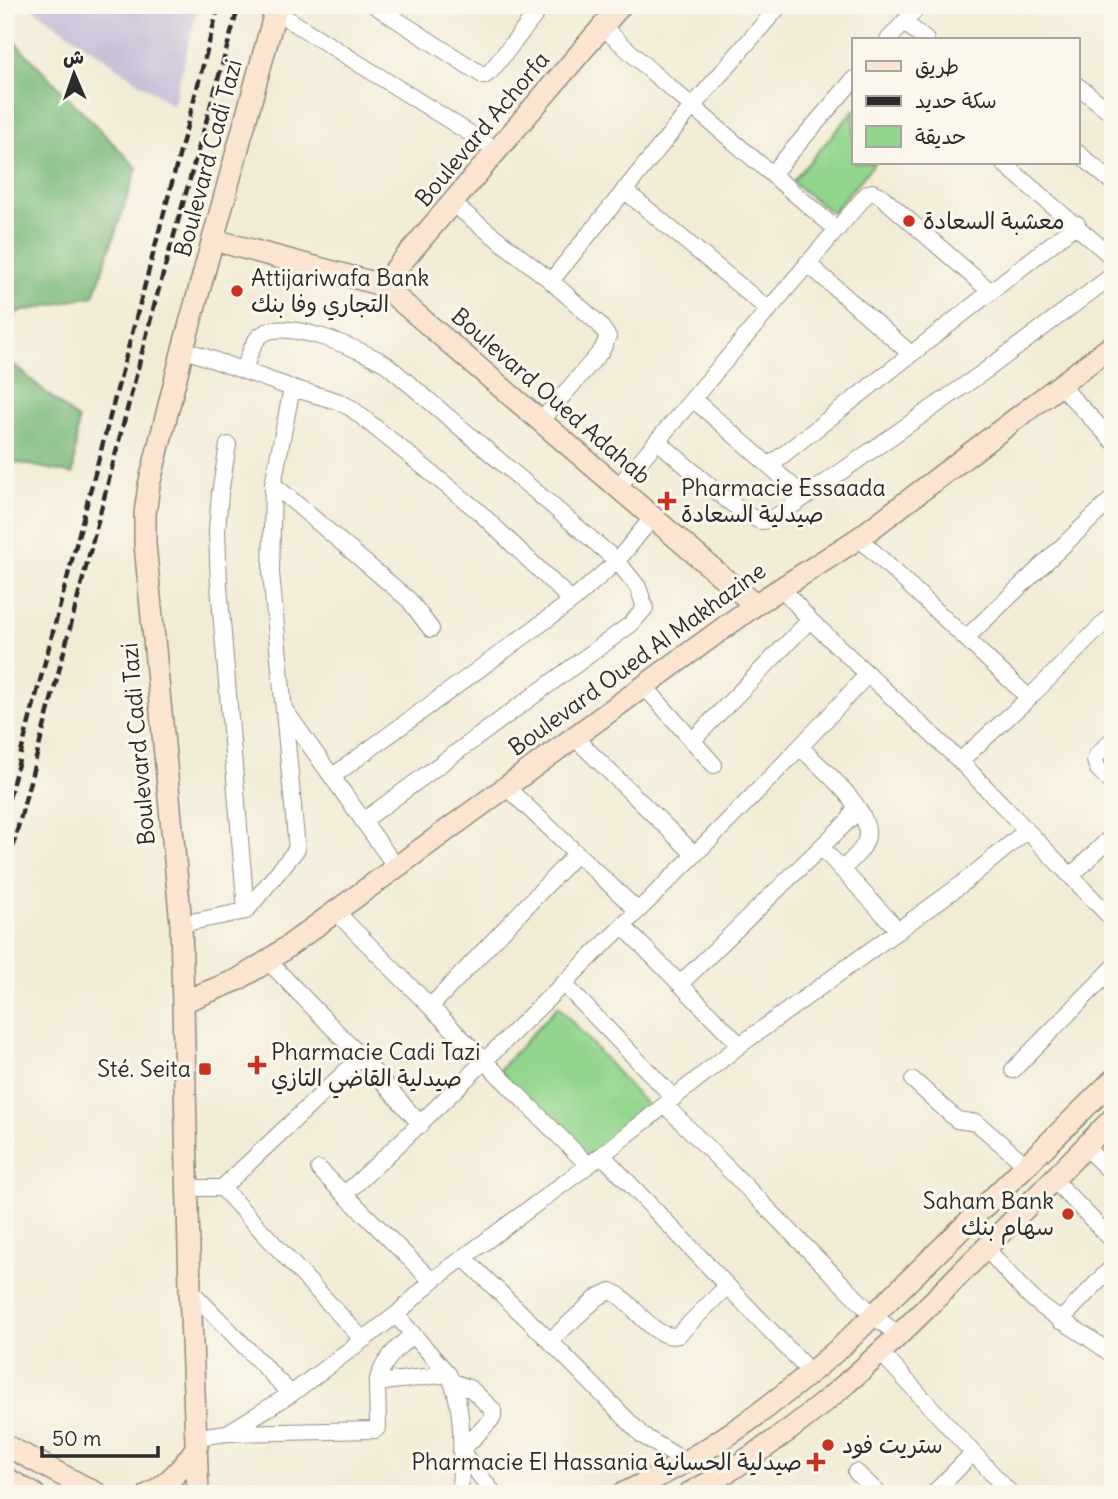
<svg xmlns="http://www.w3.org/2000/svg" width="1118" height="1499" font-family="Delius,'Playpen Sans Arabic',sans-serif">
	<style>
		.industrial { fill: #c8bfd8 }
		.green { fill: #92d58d; stroke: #5e805c; stroke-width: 2 }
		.forest { fill: #75b678; stroke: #507052; stroke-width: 2 }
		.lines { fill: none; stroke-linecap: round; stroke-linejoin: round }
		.street-casing { stroke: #8e8c80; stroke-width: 18 }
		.secondary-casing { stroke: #8e8c80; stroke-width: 24 }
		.street { stroke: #fff; stroke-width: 16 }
		.secondary { stroke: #fce5d0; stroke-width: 21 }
		.rail { stroke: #2b2b2b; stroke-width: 4.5; stroke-dasharray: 10 5; stroke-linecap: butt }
		.poi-dot { fill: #c8321e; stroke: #fbf7ec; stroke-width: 2.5 }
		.labels { text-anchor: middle; stroke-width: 6; stroke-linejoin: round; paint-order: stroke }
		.street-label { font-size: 23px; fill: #2b2b2b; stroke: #fbf7ec }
		.poi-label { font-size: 23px; fill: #2b2b2b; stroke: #fbf7ec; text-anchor: start }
	</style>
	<rect width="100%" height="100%" fill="#fbf7ec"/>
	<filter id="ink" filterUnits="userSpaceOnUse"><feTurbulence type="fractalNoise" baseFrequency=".0143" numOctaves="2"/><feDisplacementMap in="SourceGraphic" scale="14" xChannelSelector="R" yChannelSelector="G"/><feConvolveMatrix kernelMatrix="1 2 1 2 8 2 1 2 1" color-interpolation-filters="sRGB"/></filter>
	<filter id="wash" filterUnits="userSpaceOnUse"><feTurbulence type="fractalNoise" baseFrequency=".00686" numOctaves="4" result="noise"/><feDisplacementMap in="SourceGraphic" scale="28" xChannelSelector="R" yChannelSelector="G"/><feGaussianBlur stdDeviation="1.57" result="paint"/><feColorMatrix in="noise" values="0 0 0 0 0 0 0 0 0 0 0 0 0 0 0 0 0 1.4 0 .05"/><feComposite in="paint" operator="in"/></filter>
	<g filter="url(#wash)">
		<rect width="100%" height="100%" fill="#f2ecd6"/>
		<path class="industrial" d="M28,5H198L173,106Z"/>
		<path class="green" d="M854,110V163H875L832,213L792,182Z
			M558,1006L651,1110L584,1160L499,1070Z"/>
		<path class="forest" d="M5,32L137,168L94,296L15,313L5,336Z
			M5,357L78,420L73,474L5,460Z"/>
	</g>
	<g filter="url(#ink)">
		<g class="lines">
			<defs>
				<path id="street" d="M374,5L484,76L491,71L543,5
					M275,11L498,151
					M904,22L926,40
					M603,27L653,73L836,229
					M888,40L920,5
					M1078,86L1113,114
					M1078,153L1113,183
					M1003,163L1113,258
					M772,174L854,79
					M624,190L769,310
					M453,204L551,281L599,324L608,337L602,350L542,420
					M807,263L911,354
					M551,281L692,107L780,5
					M183,349L292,388L337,401L351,408L478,511L572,601
					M244,371C248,360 251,344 260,336C283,315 363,351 386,364L617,561L638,587L645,608L631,624L363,821
					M1059,384L1113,441
					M693,399L805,497
					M658,441C675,456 745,520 762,521C768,521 776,516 782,513L985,371L1113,275
					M228,445L220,493L217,531L219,586L246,911
					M770,465L1077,224
					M273,484L409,600L431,629
					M617,488L867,194L872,192L881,196L991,292
					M859,538L1029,698
					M781,587L810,620L960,761L1113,920
					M967,637L1113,498
					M645,687L714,765
					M284,709L396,867
					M574,737L694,854
					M1113,739L1097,755L1095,761L1098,769L1113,784
					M692,741L810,620
					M801,748C819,766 869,807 867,834C867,848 851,860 842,870
					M960,761L1029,698L1113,614
					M333,776L572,601L617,561L652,518
					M505,786L638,911
					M821,847L899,931
					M1071,876L1113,835
					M336,912L588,1165
					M181,924L246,911L297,849L271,573L273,484L292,388
					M623,926L740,1045
					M268,961L361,1057L421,1125
					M564,984L674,1098
					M680,984L850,819L855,806
					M431,1006L577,853
					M1013,1070L1113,968
					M913,1080L957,1120L977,1123L1027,1166
					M665,1105L873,1315L899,1336
					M1085,1147L1113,1174
					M602,1155L811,1373
					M319,1169L432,1281
					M1053,1179L1113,1241
					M188,1188H222L363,1340
					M222,1188L361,1057
					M346,1193C410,1135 471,1074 533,1013C647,903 761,791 868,674
					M986,1248C1003,1267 1020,1289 1040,1305C1063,1324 1091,1336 1113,1356
					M464,1258L550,1341L643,1436L686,1462
					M190,1290L291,1394
					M396,1315L448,1374C466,1405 461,1459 460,1494
					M1060,1321L1113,1266
					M550,1341L598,1297L611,1291C633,1300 653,1342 678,1335L726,1287
					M881,1353L1011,1494
					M453,1382L471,1389L493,1410V1416L490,1421L461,1451
					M377,1383C382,1361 397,1348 413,1334
					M230,1433L375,1430L378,1427L377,1383L448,1374
					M197,1437L227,1433L291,1394L396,1315L432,1281L602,1155L740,1045L962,884L1026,831
					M461,1451L494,1494
					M856,1472L879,1494
					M933,1494L972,1454"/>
				<path id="secondary" d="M214,240L382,285L755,605
					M382,285L621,5
					M185,1001L237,980L268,961L755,605L859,538L1113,345
					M5,1445L98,1494
					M5,1478L34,1494
					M149,1494C171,1482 183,1467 197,1447
					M198,1494L190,1290L181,924L145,544V514L149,485L183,349L277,5
					M622,1494C708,1456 771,1407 842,1346L1113,1080
					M688,1494C792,1440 875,1361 956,1278C1009,1225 1061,1172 1113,1118"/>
			</defs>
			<use href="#street" class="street-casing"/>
			<use href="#secondary" class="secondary-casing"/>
			<use href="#street" class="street"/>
			<use href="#secondary" class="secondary"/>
			<path class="rail" d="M5,813L219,5
				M5,877L156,299L239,5"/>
		</g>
	</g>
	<g class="poi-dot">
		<circle cx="909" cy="221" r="7"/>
		<circle cx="237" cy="291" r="7"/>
		<path d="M663.5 490.5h7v7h7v7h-7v7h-7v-7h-7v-7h7z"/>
		<path d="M253.5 1054.5h7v7h7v7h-7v7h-7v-7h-7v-7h7z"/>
		<rect x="198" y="1062" width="14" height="14" rx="3.5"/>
		<circle cx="1068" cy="1214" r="7"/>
		<circle cx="828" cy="1445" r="7"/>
		<path d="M812.5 1451.5h7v7h7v7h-7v7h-7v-7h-7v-7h7z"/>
	</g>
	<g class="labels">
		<g class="street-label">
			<text transform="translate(482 129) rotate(-50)" y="8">Boulevard Achorfa</text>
			<text transform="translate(208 158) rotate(-75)" y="8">Boulevard Cadi Tazi</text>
			<text transform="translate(551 396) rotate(41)" y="8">Boulevard Oued Adahab</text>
			<text transform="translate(637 659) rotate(-36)" y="8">Boulevard Oued Al Makhazine</text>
			<text transform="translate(138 744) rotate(-95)" y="8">Boulevard Cadi Tazi</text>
		</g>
		<g class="poi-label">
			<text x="923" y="229">معشبة السعادة</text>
			<text x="251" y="286">Attijariwafa Bank<tspan x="251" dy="26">التجاري وفا بنك</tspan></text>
			<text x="681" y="496">Pharmacie Essaada<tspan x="681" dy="26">صيدلية السعادة</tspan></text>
			<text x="271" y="1060">Pharmacie Cadi Tazi<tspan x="271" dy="26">صيدلية القاضي التازي</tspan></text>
			<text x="191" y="1077" text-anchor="end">Sté. Seita</text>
			<text x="1054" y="1209" text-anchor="end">Saham Bank<tspan x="1054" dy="26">سهام بنك</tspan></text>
			<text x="842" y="1453">ستريت فود</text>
			<text x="802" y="1470" text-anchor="end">Pharmacie El Hassania صيدلية الحسانية</text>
		</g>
	</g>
	<rect width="1118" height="1499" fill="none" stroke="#fbf7ec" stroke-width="28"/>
	<rect x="852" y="38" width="228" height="126" fill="#fbf7ec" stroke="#a8a59f" stroke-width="2"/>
	<rect x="866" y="61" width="35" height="10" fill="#fce5d0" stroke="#a8a59f" stroke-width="2"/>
	<text x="915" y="74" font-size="21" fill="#2b2b2b">طريق</text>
	<rect x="866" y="96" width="35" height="10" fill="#2b2b2b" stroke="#a8a59f" stroke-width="2"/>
	<text x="915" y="108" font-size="21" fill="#2b2b2b">سكة حديد</text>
	<rect x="866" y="126" width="35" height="21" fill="#92d58d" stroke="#a8a59f" stroke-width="2"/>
	<text x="915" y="144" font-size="21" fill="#2b2b2b">حديقة</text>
	<g transform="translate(74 74) rotate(358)" stroke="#fbf7ec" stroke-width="5" paint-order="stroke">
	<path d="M0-5L12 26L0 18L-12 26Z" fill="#2b2b2b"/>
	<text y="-10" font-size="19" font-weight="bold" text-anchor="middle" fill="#2b2b2b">ش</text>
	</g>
	<path d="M42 1446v10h116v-10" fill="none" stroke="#2b2b2b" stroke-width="3.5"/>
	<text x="52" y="1446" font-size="21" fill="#2b2b2b" stroke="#fbf7ec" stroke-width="5" paint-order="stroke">50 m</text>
</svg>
